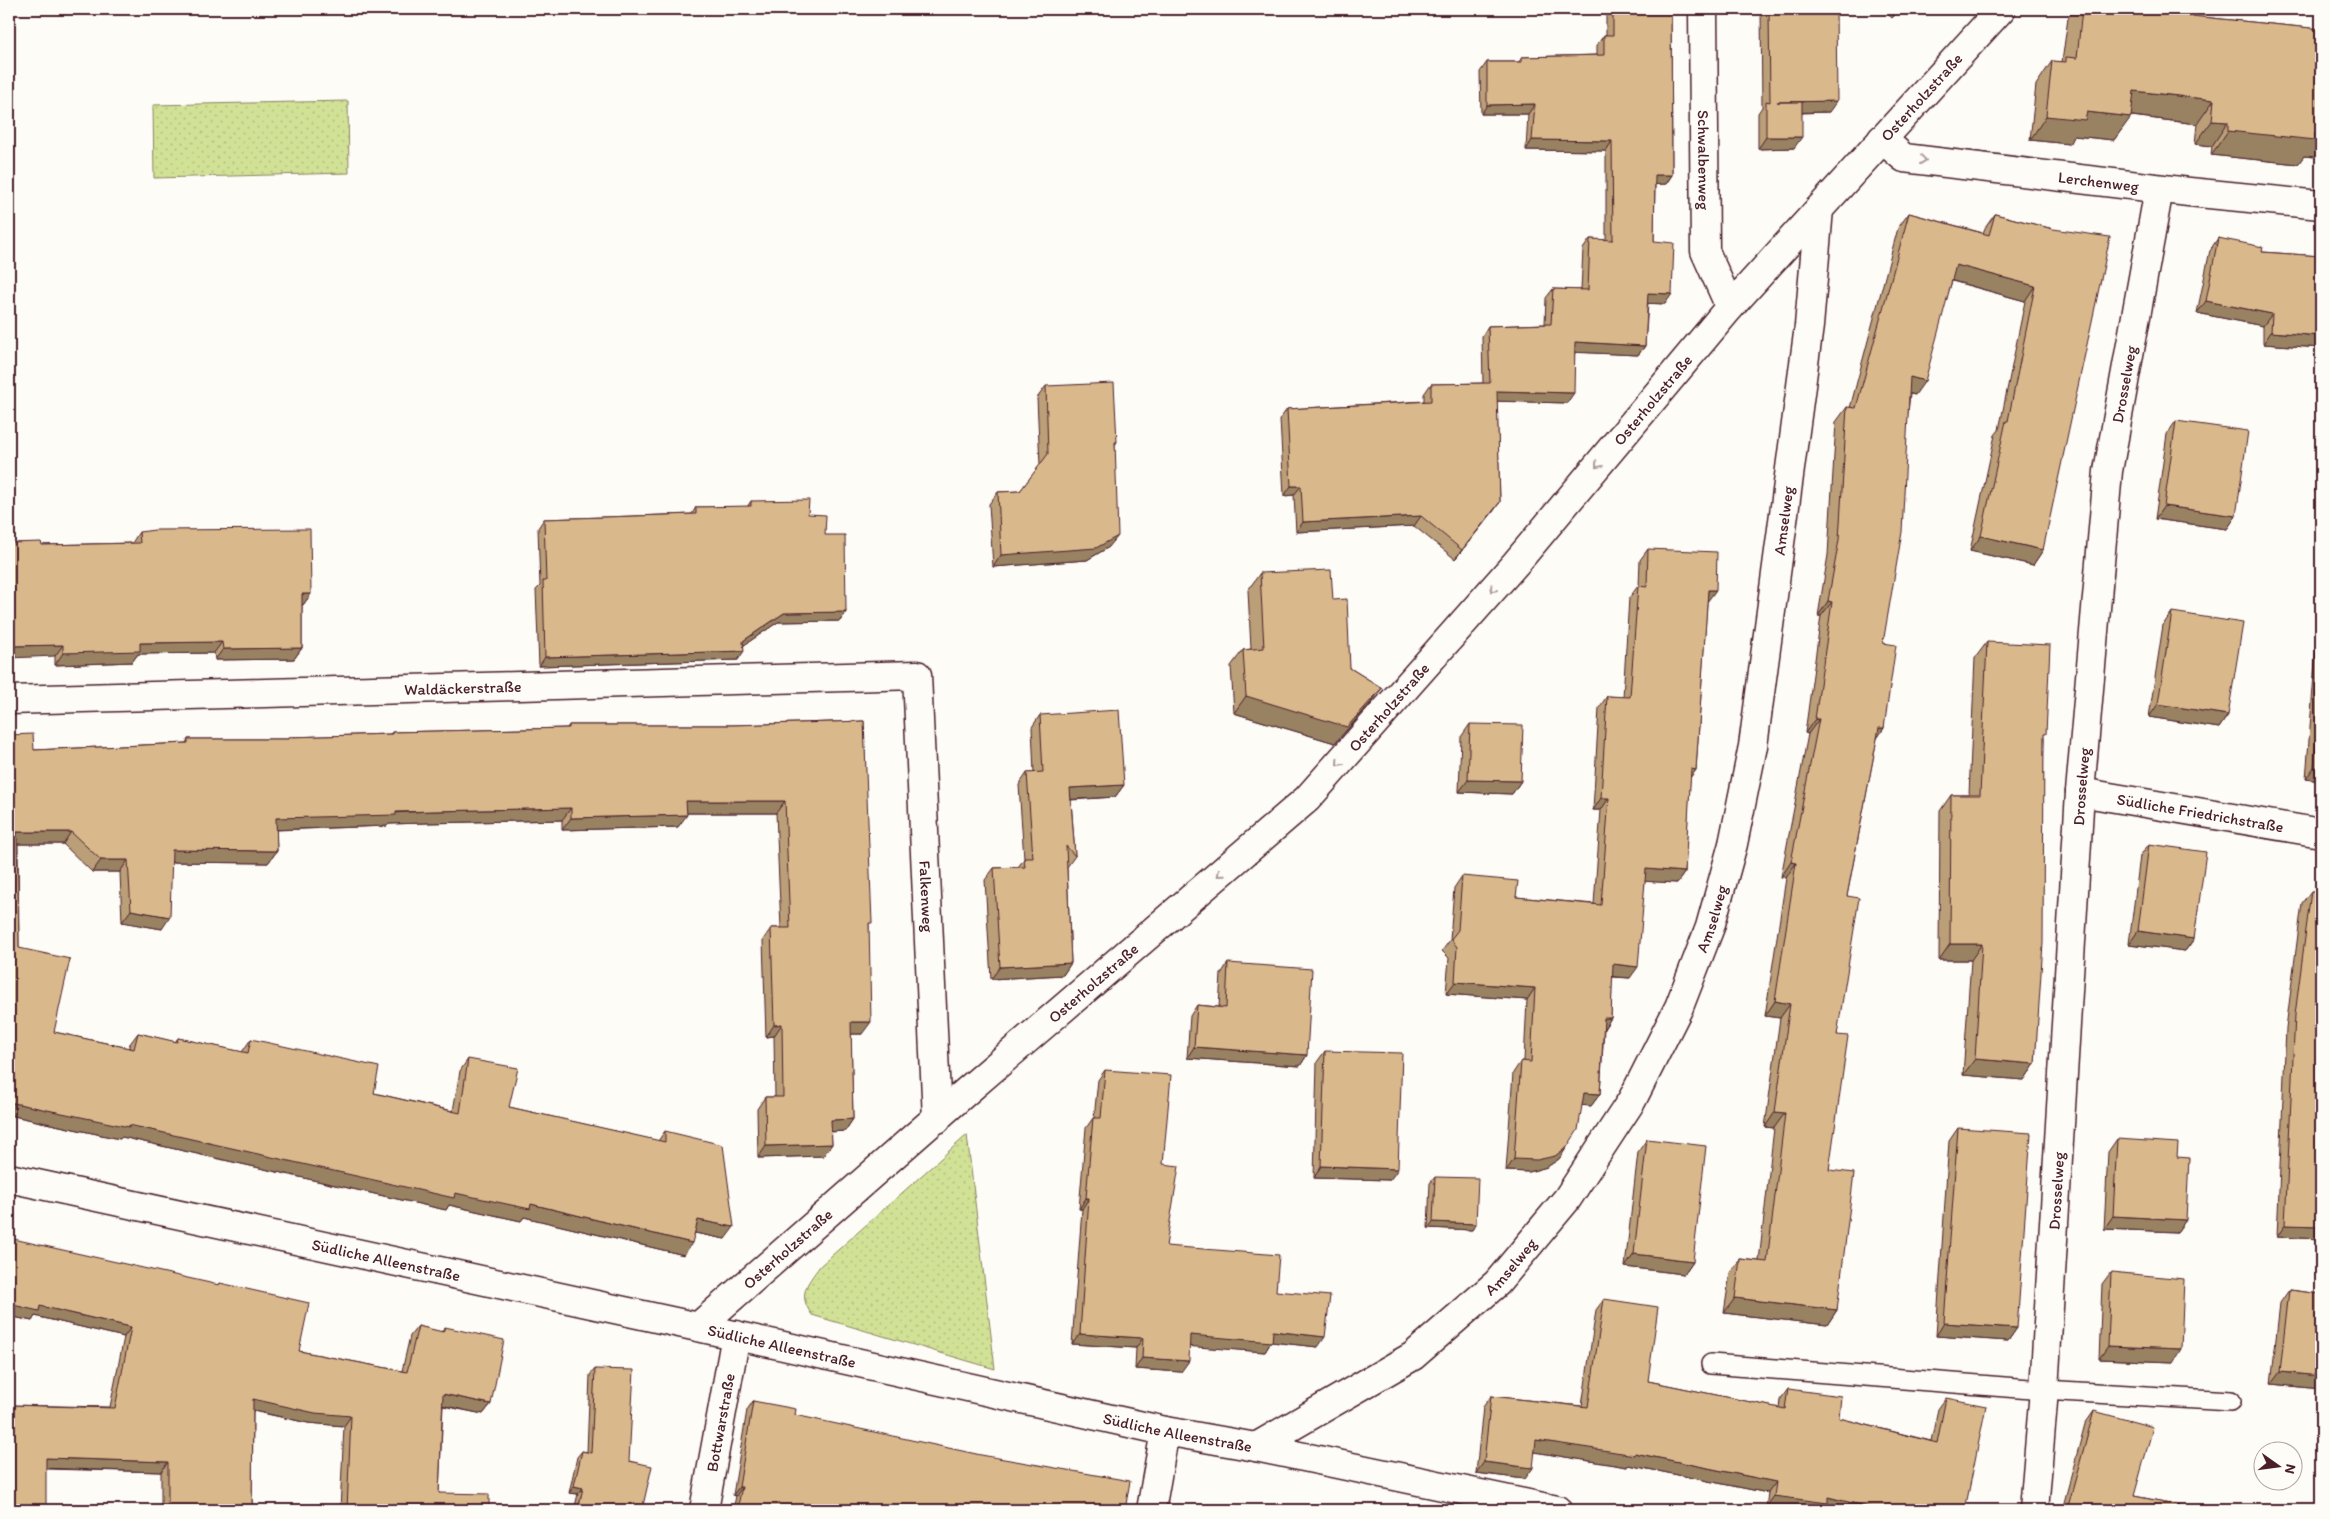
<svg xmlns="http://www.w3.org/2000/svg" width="2330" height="1519" font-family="Itim,sans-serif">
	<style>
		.grass { fill: url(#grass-dots); stroke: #8e8060 }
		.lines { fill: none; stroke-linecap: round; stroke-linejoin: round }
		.lane-casing { stroke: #4a1f2b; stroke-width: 22 }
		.street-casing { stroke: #4a1f2b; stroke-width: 31 }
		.lane { stroke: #fdfcf7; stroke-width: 19 }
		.street { stroke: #fdfcf7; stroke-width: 28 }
		.wall { fill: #bb9f78; stroke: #4a1f2b }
		.shaded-wall { fill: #988262; stroke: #4a1f2b }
		.building { fill: #d9b98c; stroke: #4a1f2b }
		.oneway { stroke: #ac999b }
		.labels { text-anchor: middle; stroke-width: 4.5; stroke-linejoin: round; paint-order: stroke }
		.street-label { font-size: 16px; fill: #4a1f2b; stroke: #fdfcf7 }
	</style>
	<defs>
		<pattern id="grass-dots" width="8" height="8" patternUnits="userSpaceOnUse" patternTransform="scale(1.25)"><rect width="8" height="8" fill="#d1e296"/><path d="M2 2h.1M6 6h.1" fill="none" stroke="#b5c181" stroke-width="1.8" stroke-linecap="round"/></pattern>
	</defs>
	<rect width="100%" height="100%" fill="#fdfcf7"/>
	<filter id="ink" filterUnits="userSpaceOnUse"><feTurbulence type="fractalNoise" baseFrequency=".02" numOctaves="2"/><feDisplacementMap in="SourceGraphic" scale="10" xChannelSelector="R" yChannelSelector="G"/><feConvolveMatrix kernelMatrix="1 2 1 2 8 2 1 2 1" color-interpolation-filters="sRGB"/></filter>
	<g filter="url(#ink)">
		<path class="grass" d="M348,101L349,173L154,178L153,105Z
			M967,1135L995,1369L812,1315C797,1294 807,1284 820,1266Z"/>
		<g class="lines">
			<defs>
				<path id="lane" d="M1711,1364L2044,1390L2231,1401"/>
				<g id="street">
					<path id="s1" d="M1703,9L1705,251L1730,307"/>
					<path id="s2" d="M1882,139L1904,158L2189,192L2321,205"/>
					<path id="s3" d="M9,700L917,675L937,1119"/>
					<path id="s4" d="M2080,792L2321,833"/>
					<path id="s5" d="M9,1178L698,1327L1165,1431L1256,1447L1557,1510"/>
					<path id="s6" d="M698,1327L968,1090L1307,799L1516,563L1730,307L2001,9"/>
					<path id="s7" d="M1256,1447L1413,1356L1497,1283L1567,1199L1632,1100L1679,1007L1710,927L1733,844L1753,746L1809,326L1819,209"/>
					<path id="s8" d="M704,1510L736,1335"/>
					<path d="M1151,1510L1165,1431"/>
					<path id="s9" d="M2034,1510L2044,1390L2080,792L2108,471L2159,189"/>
				</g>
			</defs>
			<use href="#lane" class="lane-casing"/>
			<use href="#street" class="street-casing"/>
			<use href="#lane" class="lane"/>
			<use href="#street" class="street"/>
		</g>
		<path class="wall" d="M1606,9H1671L1672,175L1666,184H1655L1654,241L1665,304L1648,303L1645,346L1638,355L1575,352L1567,403L1497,401L1500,502L1455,559L1414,526L1296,532L1294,495L1284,496L1280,419L1287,409L1424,401V394L1431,384L1483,383L1482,336L1488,326L1545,324L1546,298L1553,289L1581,290L1583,249L1590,239L1606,240V151L1526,150L1528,114H1481L1480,72L1487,62H1519L1522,57L1597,55V45L1604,35H1606Z
			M1761,9H1836L1829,112L1802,113L1794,148L1758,149V113L1762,107Z
			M1882,9H1901L1892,18Z
			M2074,9H2173L2172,14L2321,29V154H2317L2314,157L2304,156L2298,164L2211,155L2212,146L2195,144L2197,124L2131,116L2114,140L2074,136L2069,144L2030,140L2036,85L2052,61L2062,62L2068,18Z
			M1909,213L1983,233L1985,228L1995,214L2053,229L2043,550L2033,565L1970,551L1995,435L1999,430L2025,301L1952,281L1915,395L1910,394L1883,643L1884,728L1877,738L1847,896L1837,1035L1829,1170L1837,1310L1827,1325L1724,1313L1730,1273L1740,1259L1759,1261L1774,1128L1765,1127L1780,1018L1765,1016L1786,878L1781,877L1808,734L1805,733L1821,616H1818L1828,555L1836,422L1847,407L1850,408L1898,228Z
			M2218,238L2262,252L2321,256V348L2263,344V326L2197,313L2210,250Z
			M1046,386L1117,442L1115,445L1109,547L1087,560L993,567L989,504L998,492L1020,491L1040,465L1037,398Z
			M2321,412V493L2315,492Z
			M2176,421L2236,516L2227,529L2155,519L2167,434Z
			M751,501L808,514L825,535L846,612L840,621L778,622L744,645L738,660L539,666L536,590L540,586L538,528L544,519L692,514L696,507H747Z
			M139,532L311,594L303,605H302V648L294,659L215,660L214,653L138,654L132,662L55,665V656L42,545L132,543Z
			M1648,549L1707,602L1696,770L1690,777L1685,872L1677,883L1645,881L1630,978L1612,977L1611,1018L1604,1029L1600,1094L1591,1106L1582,1105L1567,1147L1559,1159L1547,1167L1529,1172L1506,1171L1513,1073L1521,1061H1524L1527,1000L1446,994L1449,958L1442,951L1450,940L1454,888L1462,876L1516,897L1594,904L1601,810H1593L1599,708L1607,696L1623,697L1629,598L1638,586H1639L1640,560Z
			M1260,573L1333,600L1350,668L1382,688L1370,704L1335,743L1234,713L1231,666L1243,650L1251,649L1248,590Z
			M2321,583V781L2306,779Z
			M2172,612L2228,715L2219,728L2149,717L2163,625Z
			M1987,642L2044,737L2035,1064L2024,1080L1963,1075L1971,960H1939L1940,811L1951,795H1969L1975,658Z
			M1040,715L1124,785L1115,797L1071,800L1075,856L1067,867L1071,963L1063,975L991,979L985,880L994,868L1018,867L1024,859L1019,785L1027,773H1034L1032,727Z
			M864,721L869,928L862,1034H851L853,1119L845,1131L831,1132L832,1144L823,1156L758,1158L757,1109L765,1097H775L774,1036L766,1037L763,940L771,928H781L776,813H687L678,827L562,830V820L425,823L389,824L387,826L276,830L277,851L268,863L172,862L162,929L122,922L120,872H92L63,844H18L19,948L54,1032L129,1048V1045L138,1033L175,1042L178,1038L242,1052L251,1039L374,1093L453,1111L460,1071L468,1059L509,1107L658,1141L665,1131L725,1239L695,1233L684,1255L524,1217L521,1221L449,1205L446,1210L122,1137L120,1139L9,1115V735L34,750L186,743L188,739H288L289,737L390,734L392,732L567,728L569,725H733Z
			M1470,724L1521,781L1512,794L1459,792L1461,737Z
			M2149,844L2194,939L2185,951L2129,944L2140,856Z
			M2311,891L2321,892V1239L2277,1237L2286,1028L2302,903Z
			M1228,963L1307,1055L1300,1066L1187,1058L1190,1016L1197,1005L1219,1007L1221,974Z
			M1325,1051L1390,1180L1314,1178L1317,1062Z
			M1105,1070L1163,1164L1166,1246L1276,1291L1318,1347L1271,1342L1265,1352L1190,1346L1181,1372L1135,1369L1136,1348L1072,1344L1082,1209H1079L1086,1128L1093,1118H1094L1098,1080Z
			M1958,1128L2017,1328L2008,1341L1936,1336L1949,1141Z
			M1647,1139L1693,1261L1684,1274L1625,1267L1638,1152Z
			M2117,1139L2186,1220L2177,1232L2104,1229L2108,1152Z
			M1435,1177L1476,1224L1472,1230L1428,1228L1430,1183Z
			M2111,1272L2173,1362L2099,1359L2102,1284Z
			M220,1283L299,1351L402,1371L410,1336L418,1326L441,1332L445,1327L491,1404L483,1414L443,1406L439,1493L489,1510H340L344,1426L308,1423L253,1411L252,1510H161V1472L46,1469L9,1405L110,1407L124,1337L35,1316L32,1321L9,1316L218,1285Z
			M2289,1290L2321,1294V1389L2271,1384L2280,1303Z
			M1604,1299L1648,1381L1779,1408L1780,1400L1788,1389L1839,1418L1931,1441L1938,1409L1946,1398L1965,1510L1823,1509L1822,1510H1791L1766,1507L1768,1493L1628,1465L1627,1467L1535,1452L1525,1479L1476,1473L1483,1407L1491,1396L1582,1406L1596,1310Z
			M595,1369L629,1461L642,1510H574L578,1494L569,1493L577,1457L582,1451L587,1452L590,1375Z
			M753,1401L795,1415L1125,1510H733L736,1496L733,1495L747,1410Z
			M2094,1411L2134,1496L2206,1510H2062L2085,1424Z"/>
		<path class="shaded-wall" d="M1898,9H1901L1892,18Z
			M2134,91L2214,100L2197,124L2117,114Z
			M1837,101L1829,112L1768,113L1777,102Z
			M1535,104L1528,114H1481L1487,105Z
			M2087,112L2131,117L2114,140L2074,136L2069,144L2030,140L2046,116Z
			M2212,121L2228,122L2212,146L2195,144Z
			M2228,131L2321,132V154H2317L2314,157L2304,156L2298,164L2211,155Z
			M1766,137H1802L1794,148L1758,149Z
			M1532,140L1612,141L1606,151L1526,150Z
			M1655,175H1672L1666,184L1648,185Z
			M1956,265L2035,286L2025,301L1946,279Z
			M1648,293L1672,294L1665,304L1641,303Z
			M2206,301L2272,314L2263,326L2197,313Z
			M2271,332L2321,336V348L2263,344Z
			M1575,342L1645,346L1638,355L1568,352Z
			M1910,377L1925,381L1915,395L1900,391Z
			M1497,391L1574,393L1567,403L1490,401Z
			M2321,484V493L2315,492Z
			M1291,486H1301L1294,495L1284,496Z
			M1500,502L1493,512L1455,559L1462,550Z
			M2164,506L2236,516L2227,529L2155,519Z
			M1421,516L1414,526L1296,532L1303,522Z
			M1118,536L1109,547L1087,560L993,567L1001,555Z
			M1981,536L2043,550L2033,565L1970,551Z
			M1708,590H1716L1707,602Z
			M302,594H311L303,605H294Z
			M1828,601L1832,602L1821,616H1818Z
			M846,612L840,621L778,622L737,650L743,641L784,613Z
			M222,642L214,653L138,654L132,662L55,665L63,653L140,643Z
			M63,645L55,656L9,658V646Z
			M302,648L294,659L215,660L223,649Z
			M744,651L738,660L539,666L545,657Z
			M1382,688L1370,704L1335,743L1234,713L1246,696Z
			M2158,704L2228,715L2219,728L2149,717Z
			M1815,719H1819L1808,734L1805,733Z
			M1879,728H1884L1874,743Z
			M2314,767L2321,768V781L2306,779Z
			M1691,769L1696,770L1687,782Z
			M1468,780L1521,781L1512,794L1459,792Z
			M1124,785L1115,797L1061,800L1070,788Z
			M1601,798H1609L1601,810H1593Z
			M686,801H785L776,813H678Z
			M571,808L562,820L425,823L389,824L387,826L268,830L276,818L433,811Z
			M687,815L678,827L562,830L571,818Z
			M17,832H71L63,844H9Z
			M172,850L277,851L268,863L164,862Z
			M101,860H128L120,872H92Z
			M1791,862L1796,863L1786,878L1781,877Z
			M1646,869L1685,872L1677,883L1638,881Z
			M131,910L170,917L162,929L122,922Z
			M2138,931L2194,939L2185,951L2129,944Z
			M1950,944H1982L1971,960H1939Z
			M1071,963L1063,975L991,979L1000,967Z
			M1613,964L1638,967L1630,978L1605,976Z
			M1455,982L1535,988L1527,1000L1446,994Z
			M1775,1001L1790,1004L1780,1018L1765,1016Z
			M1604,1018H1611L1603,1030Z
			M851,1022H871L862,1034H842Z
			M782,1024L774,1036L766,1037L774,1025Z
			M1194,1047L1307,1055L1300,1066L1187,1058Z
			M1975,1059L2035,1064L2024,1080L1963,1075Z
			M1584,1093L1600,1094L1591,1106L1576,1105Z
			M9,1102L129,1125L455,1193L531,1204L692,1243L684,1255L524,1217L521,1221L449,1205L446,1210L122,1137L120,1139L9,1115Z
			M1775,1112L1785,1113L1774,1128L1765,1127Z
			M853,1119L845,1131L822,1132L831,1120Z
			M832,1144L823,1156L758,1158L766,1146Z
			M1567,1147L1559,1159L1547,1167L1529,1172L1506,1171L1514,1159Z
			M1321,1166L1398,1169L1390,1180L1314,1178Z
			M1086,1198H1089L1082,1209H1079Z
			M2113,1216L2186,1220L2177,1232L2104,1229Z
			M698,1220L734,1227L725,1239L690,1232Z
			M1433,1222L1476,1224L1472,1230L1428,1228Z
			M2285,1225L2321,1226V1239L2277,1237Z
			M1634,1254L1693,1261L1684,1274L1625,1267Z
			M1735,1298L1837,1310L1827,1325L1724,1313Z
			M9,1304L40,1306L131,1327L124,1337L35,1316L32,1321L9,1316Z
			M1944,1323L2017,1328L2008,1341L1936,1336Z
			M1273,1331L1325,1337L1318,1347L1271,1342L1265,1352L1183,1346L1190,1335Z
			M1080,1334L1143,1338L1136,1348L1072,1344Z
			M2108,1346L2181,1349L2173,1362L2099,1359Z
			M1142,1358L1189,1361L1181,1372L1135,1369Z
			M2280,1372L2321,1376V1389L2271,1384Z
			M443,1394L491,1404L483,1414L436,1404Z
			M253,1399L351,1416L344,1426L308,1423L246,1409Z
			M1536,1440L1635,1453L1776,1482L1768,1493L1628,1465L1627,1467L1528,1451Z
			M46,1458L168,1462L161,1472L39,1468Z
			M1484,1462L1533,1468L1525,1479L1476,1473Z
			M574,1486L583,1488L578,1494L569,1493Z
			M739,1487H742L736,1496L733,1495Z
			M1774,1496L1828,1497L1881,1510H1827L1823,1509L1822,1510H1791L1766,1507Z"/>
		<path class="building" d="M1613,9H1671L1672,175H1655L1654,241L1674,243L1672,294L1648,293L1645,346L1575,342L1574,393L1497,391L1500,502L1462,550L1421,516L1303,522L1301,486H1291L1287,409L1431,401V384L1490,383L1488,326L1551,324L1553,289L1588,290L1590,239L1613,240L1612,141L1532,140L1535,104L1487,105V62H1522V57L1604,55V35H1613Z
			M1769,9H1836L1837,101L1777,102H1802V137H1766V101L1770,102Z
			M2082,9H2173L2172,14L2321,29V132H2315V140L2228,131V122L2212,121L2214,100L2134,91L2131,117L2087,112L2085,120L2046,116L2052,61L2066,62V57L2077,58Z
			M1909,213L1989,235L1995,214L2053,229L2110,237L2043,550L1981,536L2006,421H2008L2035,286L1956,265L1925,381L1910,377L1902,532L1883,643L1896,645L1884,728H1879L1847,896L1859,898L1837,1035L1848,1036L1829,1170L1854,1173L1837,1310L1735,1298L1740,1259L1767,1262L1785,1113L1775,1112L1790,1004L1775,1001L1796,863L1791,862L1819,719H1815L1832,602L1828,601L1839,540L1847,407L1856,408Z
			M2218,238L2263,247L2262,252L2321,256V336L2271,332L2272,314L2206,301Z
			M1114,383L1117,442H1115L1118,536L1096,548L1001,555L998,492L1020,491L1048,454L1046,386Z
			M2176,421L2248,431L2236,516L2164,506Z
			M809,500L808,514L826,515L825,535H845L846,612L784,613L743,641L744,651L545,657L543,581H546L544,519L696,514V507L751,506V501Z
			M310,529L311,594H302V648L223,649L222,642L140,643V651L63,653V645L9,646V543L41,542L42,545L140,543L139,532L155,530Z
			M1648,549L1717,552L1716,590H1708L1696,770L1691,769L1685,872L1646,869L1638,967L1613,964L1611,1018H1604L1600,1094L1584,1093L1578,1130L1567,1147L1555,1156L1537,1160L1514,1159L1521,1061L1531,1062L1535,988L1455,982L1457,947L1451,939L1458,930L1462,876L1518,881L1516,897L1601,905L1609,798H1601L1607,696L1630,697L1638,586L1647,587Z
			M1331,570L1333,600L1347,599L1350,668L1382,688L1347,727L1246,696L1243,650L1264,648L1260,573Z
			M2172,612L2243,623L2228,715L2158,704Z
			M1987,642L2050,645L2046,734H2044L2043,943L2035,1064L1975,1059L1982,944H1950L1951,795H1980Z
			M2321,676V768L2314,767Z
			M1119,710L1124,785L1070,788L1075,856L1066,846L1071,963L1000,967L994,868L1025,867L1024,858H1033L1027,773L1043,772L1040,715Z
			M864,721L872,923H869L871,1022H851L853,1119L831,1120L832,1144L766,1146L765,1097H783L782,1024L774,1025L771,928H790L785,801H686L687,815L571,818V808L433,811L396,812V815L276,818L277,851L172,850L170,917L131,910L128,860H101L71,832H17L19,948L70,959L54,1032L134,1049L138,1033L177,1042L178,1038L248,1053L251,1039L379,1067L374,1093L460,1113L468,1059L518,1068L509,1107L665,1142V1131L723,1145L734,1227L698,1220L692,1243L531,1204L530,1209L455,1193L454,1198L129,1125V1127L9,1102V735L33,734L34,750L188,743V739H289V737L392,734V732L569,728V725H733Z
			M1470,724L1523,725L1521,781L1468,780Z
			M2149,844L2206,852L2194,939L2138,931Z
			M2311,891L2321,892V1226L2285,1225L2295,1015Z
			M1228,963L1312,969L1307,1055L1194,1047L1197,1005L1226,1008Z
			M1325,1051L1402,1053L1398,1169L1321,1166Z
			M1105,1070L1171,1075L1163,1164L1179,1166L1166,1246L1279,1255L1276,1291L1330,1296L1325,1337L1273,1331L1272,1342L1190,1335L1189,1361L1142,1358L1143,1338L1080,1334L1089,1198H1086L1093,1118H1101Z
			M1958,1128L2031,1133L2017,1328L1944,1323Z
			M1647,1139L1706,1146L1693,1261L1634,1254Z
			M2117,1139L2178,1143L2177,1157L2189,1158L2186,1220L2113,1216Z
			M1435,1177L1478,1178L1476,1224L1433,1222Z
			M9,1238L219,1285L220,1283L309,1303L299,1351L407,1372L418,1326L443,1332L445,1327L504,1340L491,1404L443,1394L439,1493L489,1494V1510H347L351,1416L315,1413L253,1399L252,1510H168V1462L46,1458V1510H9V1405L115,1408L131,1327L40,1306L39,1311L9,1304Z
			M2111,1272L2184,1279L2181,1349L2108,1346Z
			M2289,1290L2321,1294V1376L2280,1372Z
			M1604,1299L1658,1307L1648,1381L1785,1409L1788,1389L1841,1396L1839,1418L1937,1443L1946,1398L1986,1406L1965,1510H1881L1828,1497V1503L1774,1496L1776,1482L1635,1453V1455L1536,1440L1533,1468L1484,1462L1491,1396L1588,1407Z
			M595,1369L634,1370L629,1461L652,1466L642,1510H578L583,1488L574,1486L582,1451L591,1453Z
			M753,1401L796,1409L795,1415L981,1455L1130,1481L1125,1510H737L742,1487H739Z
			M2094,1411L2153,1427L2134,1496L2206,1510H2067Z"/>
		<defs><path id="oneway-chevron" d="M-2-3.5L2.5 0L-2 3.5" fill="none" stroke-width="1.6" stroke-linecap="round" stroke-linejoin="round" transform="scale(1.25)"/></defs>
		<g class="oneway">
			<use href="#oneway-chevron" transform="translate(1923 160) rotate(7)"/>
			<use href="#oneway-chevron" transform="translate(1598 465) rotate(130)"/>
			<use href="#oneway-chevron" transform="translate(1493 589) rotate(132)"/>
			<use href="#oneway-chevron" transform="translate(1339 763) rotate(132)"/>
			<use href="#oneway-chevron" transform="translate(1220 874) rotate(139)"/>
		</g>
	</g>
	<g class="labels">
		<g class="street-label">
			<text dy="6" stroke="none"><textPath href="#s6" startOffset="1739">Osterholzstraße</textPath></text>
			<text dy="6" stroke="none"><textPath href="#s1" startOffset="151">Schwalbenweg</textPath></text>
			<text dy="6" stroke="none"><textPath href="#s2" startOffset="225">Lerchenweg</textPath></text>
			<text dy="6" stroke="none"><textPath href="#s9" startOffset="1130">Drosselweg</textPath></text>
			<text dy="6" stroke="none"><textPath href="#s6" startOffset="1334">Osterholzstraße</textPath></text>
			<text dy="6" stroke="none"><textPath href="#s7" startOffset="1124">Amselweg</textPath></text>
			<text dy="6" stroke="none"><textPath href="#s3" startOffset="454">Waldäckerstraße</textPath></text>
			<text dy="6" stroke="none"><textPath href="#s6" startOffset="929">Osterholzstraße</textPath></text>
			<text dy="6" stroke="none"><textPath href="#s9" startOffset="725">Drosselweg</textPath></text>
			<text dy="6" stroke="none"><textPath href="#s4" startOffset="122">Südliche Friedrichstraße</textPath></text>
			<text dy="6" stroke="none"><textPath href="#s3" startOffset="1130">Falkenweg</textPath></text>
			<text dy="6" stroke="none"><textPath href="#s7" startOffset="719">Amselweg</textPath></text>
			<text dy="6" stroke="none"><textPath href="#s6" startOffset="524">Osterholzstraße</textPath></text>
			<text dy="6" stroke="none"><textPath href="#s9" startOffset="320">Drosselweg</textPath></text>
			<text dy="6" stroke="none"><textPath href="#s6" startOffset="119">Osterholzstraße</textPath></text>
			<text dy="6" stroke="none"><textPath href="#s5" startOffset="386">Südliche Alleenstraße</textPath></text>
			<text dy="6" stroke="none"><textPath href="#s7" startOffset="314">Amselweg</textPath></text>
			<text dy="6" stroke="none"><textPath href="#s5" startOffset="791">Südliche Alleenstraße</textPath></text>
			<text dy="6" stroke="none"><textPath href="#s8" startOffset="89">Bottwarstraße</textPath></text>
			<text dy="6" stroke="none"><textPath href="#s5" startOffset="1196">Südliche Alleenstraße</textPath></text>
		</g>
	</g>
	<rect width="2330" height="1519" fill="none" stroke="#fdfcf7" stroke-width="30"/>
	<rect x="15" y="15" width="2300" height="1489" fill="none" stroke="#4a1f2b" stroke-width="2" filter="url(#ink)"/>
	<g transform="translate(2278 1466) rotate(104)"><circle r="24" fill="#fdfcf7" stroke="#b5a4a5"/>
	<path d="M0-4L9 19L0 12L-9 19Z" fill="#4a1f2b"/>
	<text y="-8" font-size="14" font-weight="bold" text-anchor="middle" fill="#4a1f2b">N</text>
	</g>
</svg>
